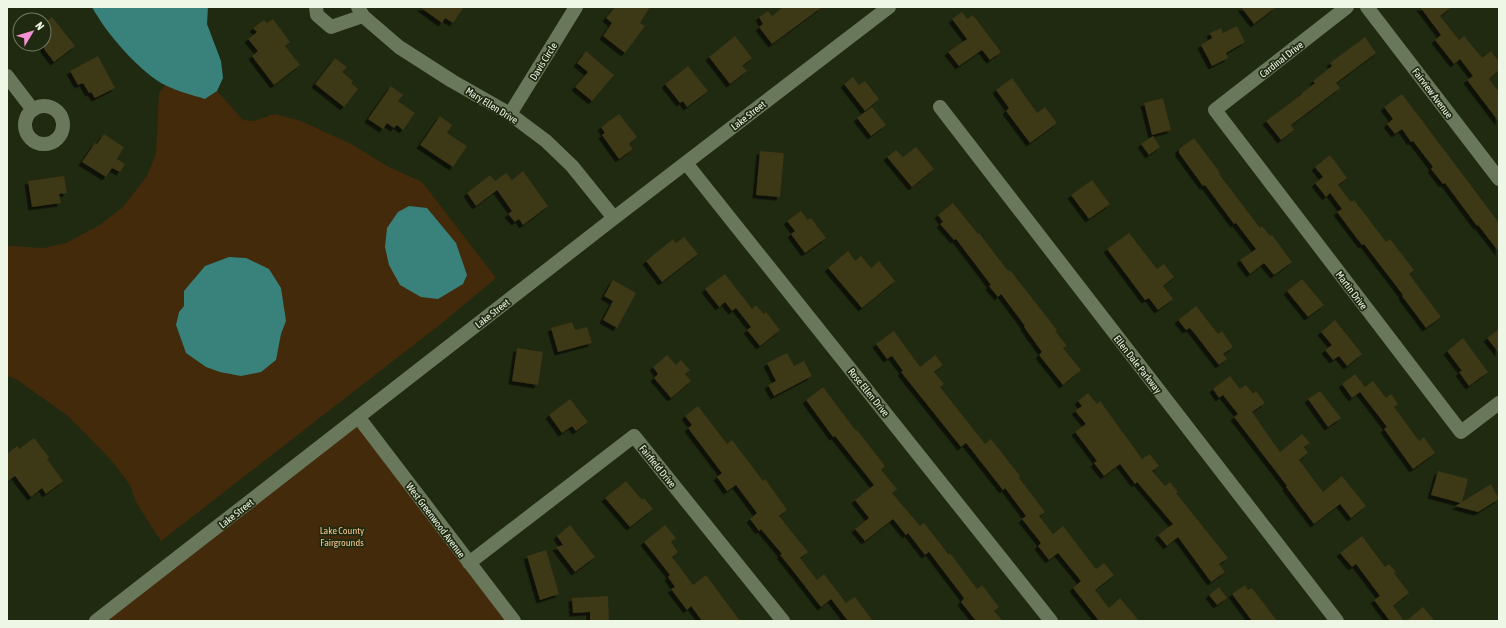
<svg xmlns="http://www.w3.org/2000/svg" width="1506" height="628" font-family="'Asap Condensed',sans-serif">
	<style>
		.green { fill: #432a0a; fill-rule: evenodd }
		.water { fill: #38827b }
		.building { fill: #3d3717; filter: url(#shadow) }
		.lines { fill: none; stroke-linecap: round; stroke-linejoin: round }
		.minor { stroke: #69775a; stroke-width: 14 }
		.labels { text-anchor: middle; stroke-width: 3.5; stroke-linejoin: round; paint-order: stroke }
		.street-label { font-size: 10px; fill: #eef6e6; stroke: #202a11 }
		.park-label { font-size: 10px; fill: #f6c48c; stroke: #202a11 }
	</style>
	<defs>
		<filter id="shadow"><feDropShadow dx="-3.5" dy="3.5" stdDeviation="0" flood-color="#0009"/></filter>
	</defs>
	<rect width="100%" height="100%" fill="#202a11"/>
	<path class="green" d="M165,85L205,99L217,91L243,120L253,121L275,114L301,121L351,144L389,167L422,182L496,278L442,323L161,541L137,504L130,485L113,462L68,416L16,379L7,376V246L44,248L66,243L100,225L123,207L147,176L156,154L159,94ZM229,257L246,258L286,321L281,334L275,360L206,367L186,353L176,325L179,312L184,306L195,278L205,266Z
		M357,417L516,621H96Z"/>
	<path class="water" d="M92,7H208L207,24L221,61L223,78L217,91L205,99C193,95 179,92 167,86C141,74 106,33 92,7Z
		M409,206L427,208L456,243L467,275L463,284L438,299L421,297L400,285L389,265L385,247L387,228L398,212Z
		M229,257L246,258L269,269L281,288L286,321L281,334L276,360L261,372L241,376L220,372L206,367L186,353L176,325L179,312L184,306V291L205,266Z"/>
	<path class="building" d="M420,7H464L453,23L445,18L442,23Z
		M615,7H650L640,23L645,26L625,53L603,36L612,23L606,18Z
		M783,7H822L772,44L759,27L763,24L759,17L768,11L772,16Z
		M1241,7H1276L1254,24Z
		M1420,7H1452L1440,16L1459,40L1464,36L1482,58L1491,51L1499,62V70L1489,79L1499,92V122L1467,80L1473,76L1460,59L1454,64L1435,40L1441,35Z
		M962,12L967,19L973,15L1001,52L990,60L982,50L959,66L948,52L967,39L952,19Z
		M52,17L75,46L54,62L44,49V23Z
		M273,19L290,42L285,46L300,65L274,85L252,56L258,51L248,39L257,32L253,28L264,20L267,23Z
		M1237,26L1245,42L1226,53L1228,58L1212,66L1201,45L1212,38L1210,33L1221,28L1223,33Z
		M735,36L752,58L742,66L747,71L730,84L709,57Z
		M1365,37L1376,53L1336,83L1340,88L1291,125L1294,130L1281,140L1266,121L1302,94V93L1315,83L1313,81L1332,66L1330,63Z
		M586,51L614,75L592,101L575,87L588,72L577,63Z
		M98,56L115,88L95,98L91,92L89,93L83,83L78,85L70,71Z
		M335,58L347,67L342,72L353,81L351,83L358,89L344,107L315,84Z
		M688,66L708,91L687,107L683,101L680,103L665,84Z
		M853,77L859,85L865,81L879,99L865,111L844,84Z
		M1012,78L1037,113L1045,107L1057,123L1030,143L1006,111L1009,108L996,90Z
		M391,86L403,95L398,101L415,113L403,130L397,125L394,128L387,123L383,129L368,119Z
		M1402,94L1499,223V252L1478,225L1477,226L1445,183L1443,184L1431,169L1433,167L1413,141L1411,142L1402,129L1395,134L1387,124L1393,119L1384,107Z
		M1163,98L1171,130L1152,135L1144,103Z
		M872,107L886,125L871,136L857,118Z
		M619,114L637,137L629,144L633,149L619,159L602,135L605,133L601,127Z
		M440,116L452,125L447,133L467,146L453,167L420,145Z
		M104,134L124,147L117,159L125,164L120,172L112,168L106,177L82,162L95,143L97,144Z
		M1153,136L1160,147L1149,155L1141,144Z
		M1194,138L1220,173L1219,174L1260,228L1262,226L1270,236L1272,235L1292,262L1274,275L1264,263L1250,274L1240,260L1256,249L1236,223L1234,224L1205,185L1203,186L1179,153V149Z
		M916,147L934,169L912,187L887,157L896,150L903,157Z
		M760,151L784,153L780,197L756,195Z
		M1330,155L1347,178L1338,185L1351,202L1354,200L1386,242L1390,239L1414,270L1409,274L1441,317L1426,328L1402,296L1403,295L1364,244L1362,245L1337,212L1342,209L1330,193L1326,197L1315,183L1323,177L1315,167Z
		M523,171L548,206L523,225L519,219L515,222L508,214L512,211L497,190L476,206L467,193L490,175L495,181L506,173L512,180Z
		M64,176L67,193L59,194L61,203L32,207L28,181Z
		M1092,180L1110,204L1089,219L1071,195Z
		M953,203L978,234L979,233L1008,271L1010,270L1057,330L1055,331L1067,346L1063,348L1081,370L1063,385L1039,355L1042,352L1024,327L1025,326L1001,294L998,297L989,286L991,285L956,239L954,240L940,224L943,222L938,215Z
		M801,211L808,220L811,218L826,238L805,253L791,234L795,231L787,221Z
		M1129,233L1157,269L1164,264L1174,277L1163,286L1173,299L1158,310L1149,298L1145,300L1107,249Z
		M684,237L698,254L662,282L646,261L673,239L676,243Z
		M848,251L855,261L861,256L871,268L879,261L895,281L862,308L828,268Z
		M725,274L752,309L756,305L764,314L766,312L780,330L760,346L747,330L751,327L736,308L732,311L725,302L719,307L705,289Z
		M1302,279L1324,305L1308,317L1287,291Z
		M613,280L636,293L617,328L603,320L613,301L604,296Z
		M1196,306L1218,334L1222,331L1233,347L1223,354L1227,359L1219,365L1195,334L1190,328L1186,330L1178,320Z
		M1335,320L1362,354L1347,366L1339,356L1333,360L1325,350L1332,345L1321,332Z
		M572,322L575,330L587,327L592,343L558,352L551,328Z
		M1499,329V353L1487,338Z
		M894,331L920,367L935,355L943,365L934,372L944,384L940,387L985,444L991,439L1020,476L1019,478L1045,512L1039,516L1053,534L1063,526L1096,569L1104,563L1114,575L1095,590L1109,608L1120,598L1139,621H1099L1073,588L1081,581L1058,553L1049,560L1038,546L1041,543L1022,519L1026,516L1005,488L1003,490L966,443L961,447L901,372L903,371L892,356L887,359L876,344Z
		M1463,338L1488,372L1469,386L1459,372L1462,371L1447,351Z
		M517,348L543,352L538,385L512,381Z
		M787,353L794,366L804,361L812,376L774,396L768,385L776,381L767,363Z
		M667,355L676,365L681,360L690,370L685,374L691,381L671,398L654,378L658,374L653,367Z
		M1355,374L1365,387L1373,381L1386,398L1391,394L1398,404L1394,407L1419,441L1424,437L1435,453L1413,469L1384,429L1387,427L1360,392L1352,398L1342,384Z
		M1230,376L1240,389L1246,385L1253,394L1256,391L1265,403L1252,412L1280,452L1302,434L1310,443L1304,447L1308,453L1299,460L1323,492L1342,476L1366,506L1351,518L1340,504L1314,524L1286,487L1287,486L1234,417L1238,414L1223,395L1219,398L1213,389Z
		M823,387L856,431L857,430L885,466L881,470L897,489L892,493L920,526L924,523L949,555L950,553L977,589L982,585L999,607L994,611L1003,621H976L961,602L964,598L929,552L925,555L908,533L906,535L893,519L865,541L855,529L869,518L855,500L874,485L835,436L833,437L806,400Z
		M1320,391L1341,418L1328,427L1308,399Z
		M1088,393L1097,404L1100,401L1142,459L1150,454L1159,466L1152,471L1165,486L1170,482L1178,492L1176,493L1228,558L1219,564L1225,572L1211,582L1178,537L1167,546L1158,535L1173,524L1137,482L1135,484L1120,464L1104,476L1094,463L1097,461L1075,432L1086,424L1075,411L1082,406L1078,401Z
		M570,399L588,422L576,431L572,426L562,433L549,415Z
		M698,406L727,444L732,440L763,481L765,479L783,504L787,510L779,516L808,552L800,558L817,580L824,574L846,603L855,597L873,621H848L831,599L821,607L790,567L780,555L782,554L761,529L759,531L750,519L757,513L736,485L727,491L717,477L722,473L688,428L692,425L685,416Z
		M34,438L49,457L47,459L63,481L46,494L42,488L31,497L15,476L7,482V454L17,446L19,449Z
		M1438,471L1468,479L1462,502L1491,484L1499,499L1478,512L1455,506L1461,503L1431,495Z
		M626,481L642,500L644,498L653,509L630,527L605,498Z
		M570,525L595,557L575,572L556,547L563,545L557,536Z
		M665,525L676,538L671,542L678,552L672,557L693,585L706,575L740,621H702L691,606L687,610L671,589L675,587L668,577L670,575L644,542Z
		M1362,536L1385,567L1389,564L1396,572L1394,573L1409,593L1393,606L1404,621H1390L1374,600L1380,596L1356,564L1352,567L1340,553Z
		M546,550L559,594L540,600L527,556Z
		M1245,585L1248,590L1252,588L1277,621H1252L1232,594Z
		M1219,587L1227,598L1217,605L1209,595Z
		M608,596L609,621H590V612L573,613L572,598Z
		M1423,607L1435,621H1406L1417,612Z"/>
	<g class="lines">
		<path class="minor" d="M316,7L317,15L331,27L363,16
			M358,7L363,16L399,47L452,81L510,114L546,141L572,166L614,218
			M1347,7L1215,110L1461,432L1499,403
			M1367,7L1499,179
			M7,76L33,110
			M25 125a19 19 0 1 1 38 0a19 19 0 1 1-38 0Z
			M940,107L1337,621
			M510,114L576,7
			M686,163L1051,621
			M359,418L514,621
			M469,563L634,436L783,621
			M96,621L614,218L889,7"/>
	</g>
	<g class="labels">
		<g class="street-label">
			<text transform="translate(1281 59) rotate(-38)" y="4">Cardinal Drive</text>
			<text transform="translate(543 61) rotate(-58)" y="4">Davis Circle</text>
			<text transform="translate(1433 93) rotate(53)" y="4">Fairview Avenue</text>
			<text transform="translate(492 105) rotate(32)" y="4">Mary Ellen Drive</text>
			<text transform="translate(748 115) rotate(-38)" y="4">Lake Street</text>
			<text transform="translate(1352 290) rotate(53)" y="4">Martin Drive</text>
			<text transform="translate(492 313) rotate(-38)" y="4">Lake Street</text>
			<text transform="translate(1138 364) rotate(52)" y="4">Ellen Dale Parkway</text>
			<text transform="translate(869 392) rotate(51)" y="4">Rose Ellen Drive</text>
			<text transform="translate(658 466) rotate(51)" y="4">Fairfield Drive</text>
			<text transform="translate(236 513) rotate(-38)" y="4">Lake Street</text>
			<text transform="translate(436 520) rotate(53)" y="4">West Greenwood Avenue</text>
		</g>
		<g class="park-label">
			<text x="342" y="534">Lake County<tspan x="342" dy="12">Fairgrounds</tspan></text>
		</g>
	</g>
	<rect width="1506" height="628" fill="none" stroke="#eef6e6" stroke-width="16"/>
	<g transform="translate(32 32) rotate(52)"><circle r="19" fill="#202a11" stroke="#727c66"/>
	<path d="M0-3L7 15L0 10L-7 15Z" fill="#f491d4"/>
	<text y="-6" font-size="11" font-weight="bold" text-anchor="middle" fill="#eef6e6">N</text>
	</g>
</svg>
